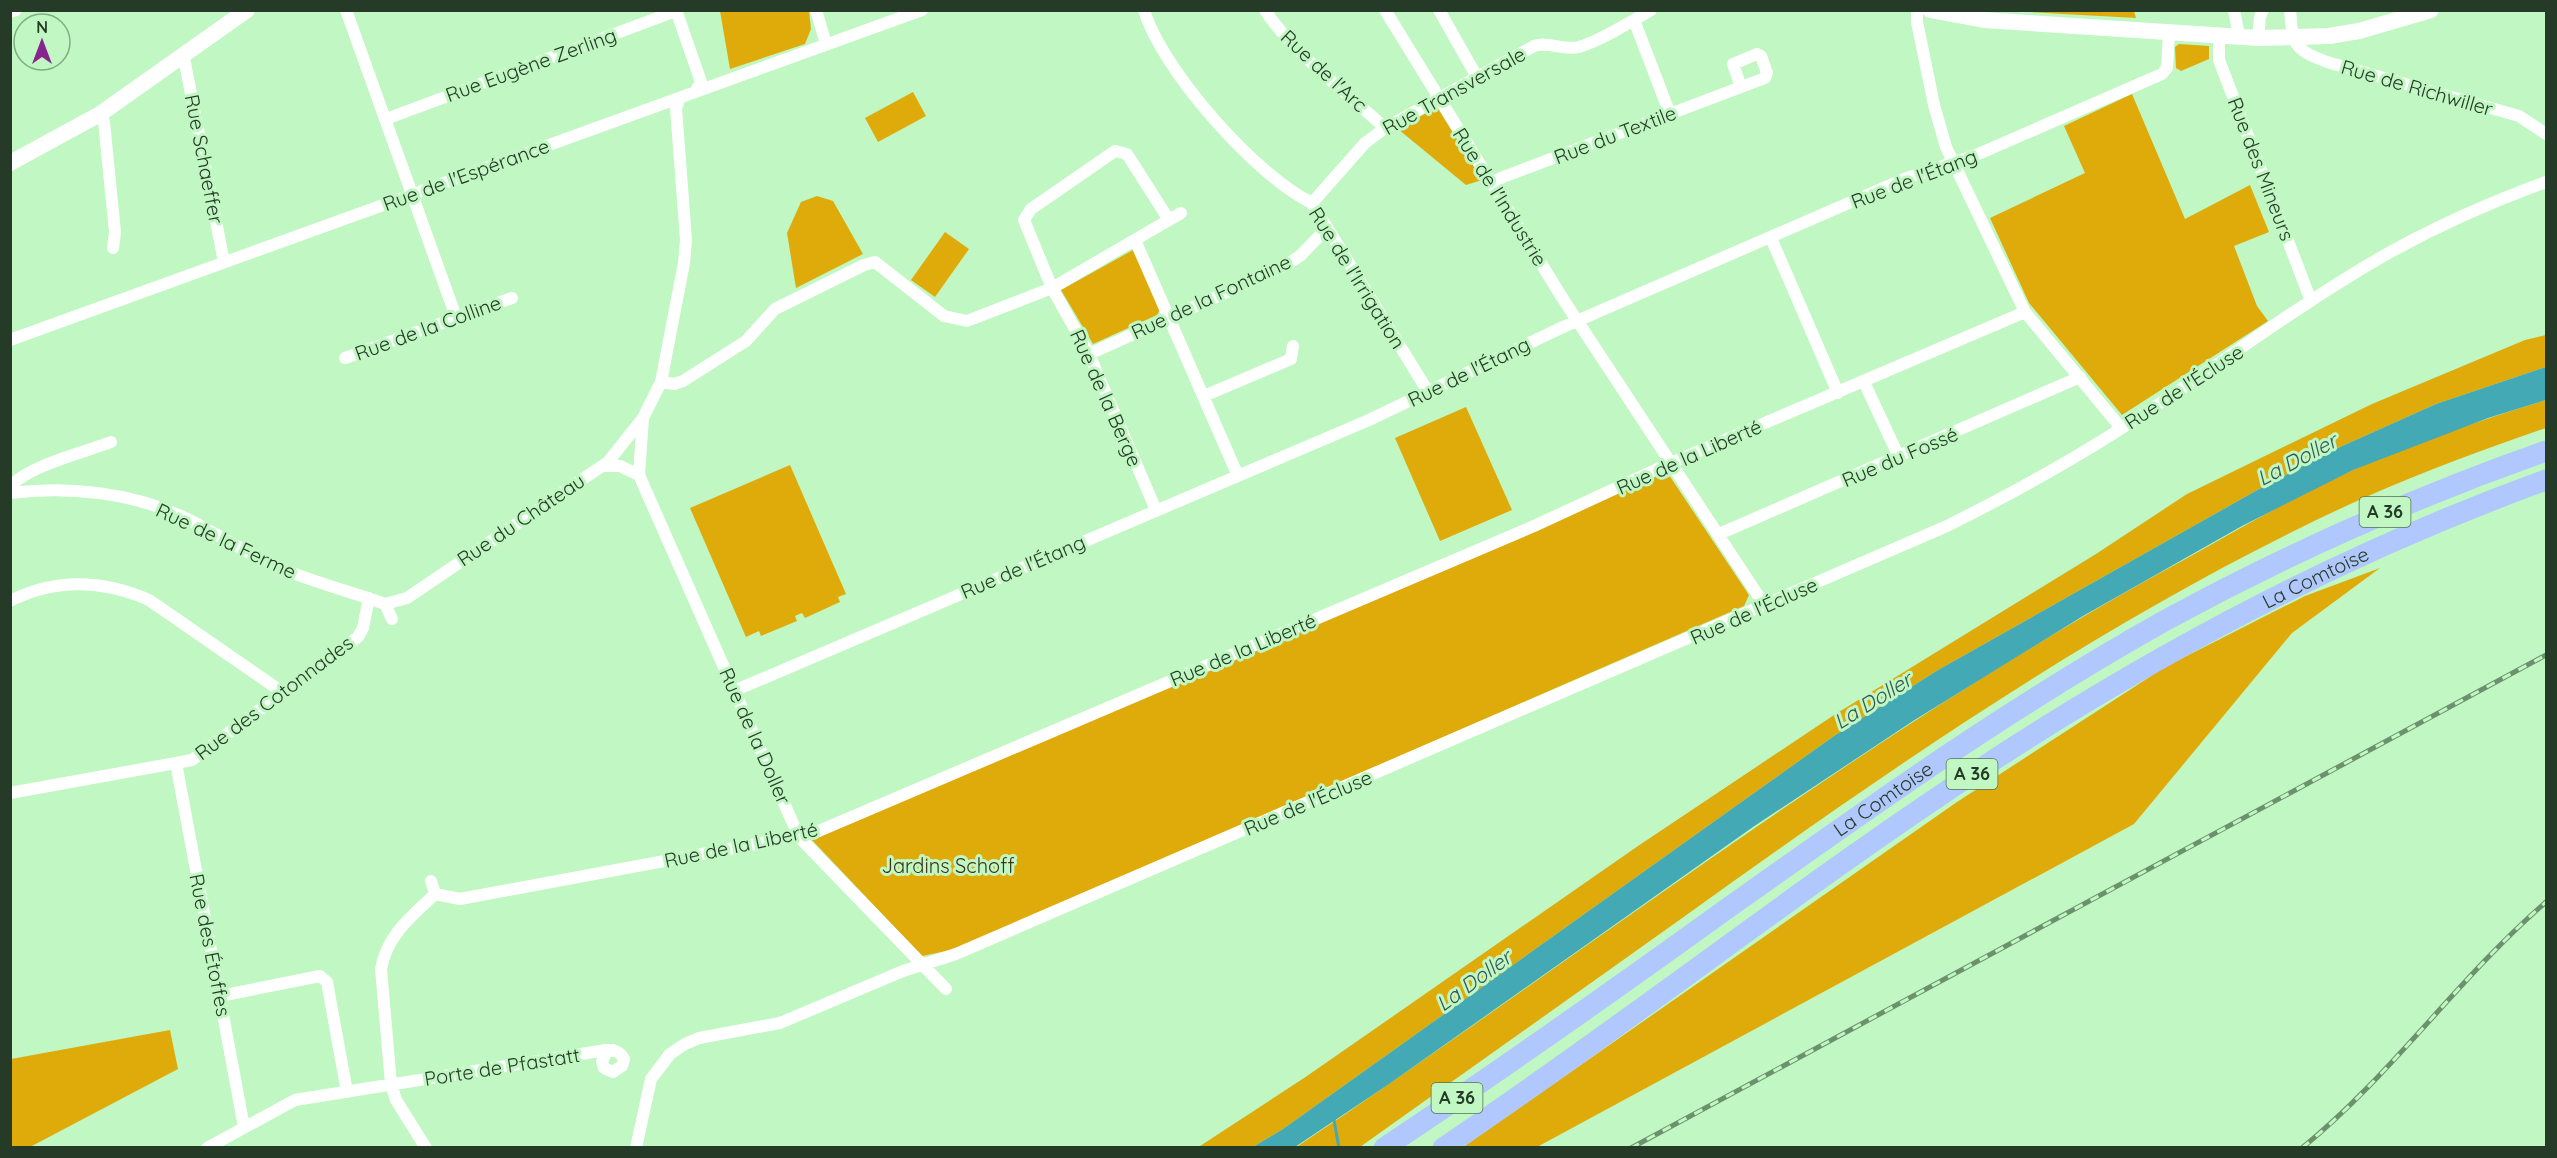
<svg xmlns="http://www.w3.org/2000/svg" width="2557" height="1158" font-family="Quicksand,sans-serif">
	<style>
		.green { fill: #dfab0a }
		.water { fill: #42a9b5 }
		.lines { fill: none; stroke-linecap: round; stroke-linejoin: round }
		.stream { stroke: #42a9b5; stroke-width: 3 }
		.minor { stroke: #fff; stroke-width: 12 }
		.secondary { stroke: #fff; stroke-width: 16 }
		.motorway { stroke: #b0c8fd; stroke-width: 21 }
		.rail-casing { stroke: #6c916e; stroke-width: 5 }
		.rail { stroke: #c0f7c2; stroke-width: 3; stroke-dasharray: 9; stroke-linecap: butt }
		.labels { text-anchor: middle; stroke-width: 6; stroke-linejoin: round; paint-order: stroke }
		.shield { fill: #c0f7c2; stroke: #547356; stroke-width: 1.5 }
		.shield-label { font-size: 18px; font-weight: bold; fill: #253b27 }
		.street-label { font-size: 20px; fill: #253b27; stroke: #c0f7c2 }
		.park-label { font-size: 20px; fill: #3b311b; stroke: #c0f7c2 }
		.water-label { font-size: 21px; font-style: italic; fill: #355559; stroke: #c0f7c2 }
	</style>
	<rect width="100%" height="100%" fill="#c0f7c2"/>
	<path class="green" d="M720,11H809L811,29L805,44L730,69Z
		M2010,11H2134L2136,18Z
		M2179,44L2209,46V59L2181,71L2176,68L2175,47Z
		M913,92L926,116L878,142L865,118Z
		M2132,94L2185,219L2250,185L2269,232L2234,246L2257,306L2268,321L2122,415L2029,303L1990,218L2085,173L2064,126Z
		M1437,107L1482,180L1466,185L1398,129Z
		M817,196L833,201L863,254L796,288L787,233L801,202Z
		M945,232L969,249L935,297L911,280Z
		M1133,250L1161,308L1157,315L1093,344L1061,290Z
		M2546,335V367L2436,404L2340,447L2268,484L1938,670L1834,736L1283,1129L1253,1147L1197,1148L1307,1076L1638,846L1834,715L2096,554L2187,494L2372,404L2525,340Z
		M2546,400V428C2461,457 2375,490 2294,531C2078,638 1880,776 1685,916C1577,993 1468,1070 1360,1147L1295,1148C1582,955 1855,742 2158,574C2223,539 2286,500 2353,470C2415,442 2481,420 2546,400Z
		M1466,407L1512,510L1440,541L1395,438Z
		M790,465L846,594L838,597L840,602L805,618L802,613L795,616L797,621L761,636L759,631L746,637L690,508Z
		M1667,472L1749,595L1744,606L956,949L922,956L811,839Z
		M2380,568L2292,633L2134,824L1537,1147L1462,1148L1957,802L2165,667L2305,596Z
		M170,1030L178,1069L30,1147H11V1059Z"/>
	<path class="water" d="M2546,367V400L2488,418L2353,470L2242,526L2083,616L1913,721L1753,827L1389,1084L1295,1147H1253L1283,1129L1834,736L1938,670L2268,484L2340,447L2436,404Z"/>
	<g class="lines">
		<path class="stream" d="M1334,1120L1339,1148"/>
		<path class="minor" d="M346,10L456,317
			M676,10L701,82L695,92
			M816,10L826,44
			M1144,10C1162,70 1256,176 1312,203L1427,390
			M1265,10C1292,52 1348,94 1385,128
			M1385,10L1563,299L1765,606
			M1439,10L1477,77
			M1917,10V22L1934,105L1946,147L2025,312L2121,428
			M2234,10L2239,36
			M2290,10C2293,45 2293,49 2327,62L2519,116L2546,134
			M10,12L16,10
			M1634,20L1670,114
			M2219,35V60L2311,301
			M2258,38L2260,17L2263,10
			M181,56L185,63L224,262
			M100,114L104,122L115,232L113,248
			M386,119L676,11
			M1490,184L1503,177L1765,78L1767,73L1761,56L1757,54L1733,64L1741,87
			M1312,203L1365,143L1385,128L1534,46C1549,41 1562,51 1579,47C1602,40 1630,22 1651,10
			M1771,238L1838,393
			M1135,240L1238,476
			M10,340L922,10
			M1089,354L1285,266L1301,255L1326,229
			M345,358L512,298
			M661,382L674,384L683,381L746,341L775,309L864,265L875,262L944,316L967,321L1052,288L1181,213
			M1864,382L1899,457
			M1204,396L1291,359L1293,346
			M643,418L639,475L799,837L946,989
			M602,466H620L639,475
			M10,487C27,466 85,452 111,442
			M10,493C67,486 132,492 185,518C220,535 254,558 290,572C321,584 354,593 385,604L392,619
			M1156,510L1089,354L1052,288L1024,220L1031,209L1115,151L1127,154L1169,220
			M1719,534L2080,377
			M10,601C56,578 103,580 149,600L275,687L282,694
			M385,604L407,598L608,462L643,418L661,382L684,263L686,240L676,108L680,98
			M736,690L1369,420L1563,327L1904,179L1976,155L2162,74L2167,68L2169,33
			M176,763L244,1127
			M10,793L192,760L358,637L363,628L369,598
			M435,894L460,899L814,833L1534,526L1664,466L2025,312
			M220,996L320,976L327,982L347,1092
			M207,1148L295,1100L606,1050C614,1050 620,1051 624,1059L622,1066L613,1072L604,1068L602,1062L606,1052L613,1050
			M426,1148L396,1100L391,1084L381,969C387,935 411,917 435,894L431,881
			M636,1148L651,1079L670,1054L685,1044L699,1038L780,1023L903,971L956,954L1947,526C2007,496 2066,464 2122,428C2210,372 2294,307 2385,255C2437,226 2491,202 2546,182"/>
		<path class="secondary" d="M1930,10L1984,20L2258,38L2329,36L2359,31L2431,10
			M10,163L100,114L247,10"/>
		<g class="motorway">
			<path id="s1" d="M1384,1148C1498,1072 1610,993 1721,913C1866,810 2010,707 2166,620C2289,553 2415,497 2546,451"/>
			<path id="s2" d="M1443,1148C1625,1026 1797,889 1980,769C2158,652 2346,552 2546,480"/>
		</g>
		<defs>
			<path id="rail" d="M1631,1148L2546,655
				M2302,1148C2392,1075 2458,978 2546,902"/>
		</defs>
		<use href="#rail" class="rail-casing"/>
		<use href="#rail" class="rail"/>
	</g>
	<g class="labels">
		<g class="shield">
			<rect x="2359.5" y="497" width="51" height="30" rx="4.5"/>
			<rect x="1946.5" y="759" width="51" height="30" rx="4.5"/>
			<rect x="1431.5" y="1083" width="51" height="30" rx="4.5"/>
		</g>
		<g class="shield-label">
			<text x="2385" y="518">A 36</text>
			<text x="1972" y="780">A 36</text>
			<text x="1457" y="1104">A 36</text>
		</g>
		<g class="street-label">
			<text transform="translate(531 65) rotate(-20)" y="7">Rue Eugène Zerling</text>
			<text transform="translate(1324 71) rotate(43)" y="7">Rue de l'Arc</text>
			<text transform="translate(2417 88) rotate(16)" y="7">Rue de Richwiller</text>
			<text transform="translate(1454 91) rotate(-29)" y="7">Rue Transversale</text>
			<text transform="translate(1615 135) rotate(-21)" y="7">Rue du Textile</text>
			<text transform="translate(204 159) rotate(79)" y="7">Rue Schaeffer</text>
			<text transform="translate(2261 169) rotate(69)" y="7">Rue des Mineurs</text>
			<text transform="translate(466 175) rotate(-20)" y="7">Rue de l'Espérance</text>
			<text transform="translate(1914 179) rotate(-21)" y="7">Rue de l'Étang</text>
			<text transform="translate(1500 197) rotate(58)" y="7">Rue de l'Industrie</text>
			<text transform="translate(1357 278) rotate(58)" y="7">Rue de l'Irrigation</text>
			<text transform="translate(1211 297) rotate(-25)" y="7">Rue de la Fontaine</text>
			<text transform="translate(428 328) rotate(-20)" y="7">Rue de la Colline</text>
			<text transform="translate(1469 372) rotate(-26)" y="7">Rue de l'Étang</text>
			<text transform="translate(2184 387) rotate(-33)" y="7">Rue de l'Écluse</text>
			<text transform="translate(1106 398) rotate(66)" y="7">Rue de la Berge</text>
			<text transform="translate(1689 457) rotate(-24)" y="7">Rue de la Liberté</text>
			<text transform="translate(1900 457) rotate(-23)" y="7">Rue du Fossé</text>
			<text transform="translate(521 520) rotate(-34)" y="7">Rue du Château</text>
			<text transform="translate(226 541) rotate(25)" y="7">Rue de la Ferme</text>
			<text transform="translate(1023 567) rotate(-23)" y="7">Rue de l'Étang</text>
			<text dy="7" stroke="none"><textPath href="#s2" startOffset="1044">La Comtoise</textPath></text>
			<text transform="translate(1754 611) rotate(-24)" y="7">Rue de l'Écluse</text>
			<text transform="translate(1243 650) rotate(-23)" y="7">Rue de la Liberté</text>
			<text transform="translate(274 698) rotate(-37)" y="7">Rue des Cotonnades</text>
			<text transform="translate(755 736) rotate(66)" y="7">Rue de la Doller</text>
			<text dy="7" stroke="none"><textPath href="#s1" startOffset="609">La Comtoise</textPath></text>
			<text transform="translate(1308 803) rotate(-23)" y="7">Rue de l'Écluse</text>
			<text transform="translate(741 845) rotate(-12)" y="7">Rue de la Liberté</text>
			<text transform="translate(210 945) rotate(79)" y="7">Rue des Étoffes</text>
			<text transform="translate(502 1067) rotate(-9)" y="7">Porte de Pfastatt</text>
		</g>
		<g class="park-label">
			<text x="948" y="873">Jardins Schoff</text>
		</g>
		<g class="water-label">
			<text transform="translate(2297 460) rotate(-28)" y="7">La Doller</text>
			<text transform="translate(1873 701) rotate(-32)" y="7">La Doller</text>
			<text transform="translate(1474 981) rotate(-36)" y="7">La Doller</text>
		</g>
	</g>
	<rect width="2557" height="1158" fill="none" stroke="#253b27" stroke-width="24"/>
	<g transform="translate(42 42)"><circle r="28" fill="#c0f7c2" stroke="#82ac84" stroke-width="1.5"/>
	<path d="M0-4.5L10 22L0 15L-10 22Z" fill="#88248d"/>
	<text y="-9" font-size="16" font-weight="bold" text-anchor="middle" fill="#253b27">N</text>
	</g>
</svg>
